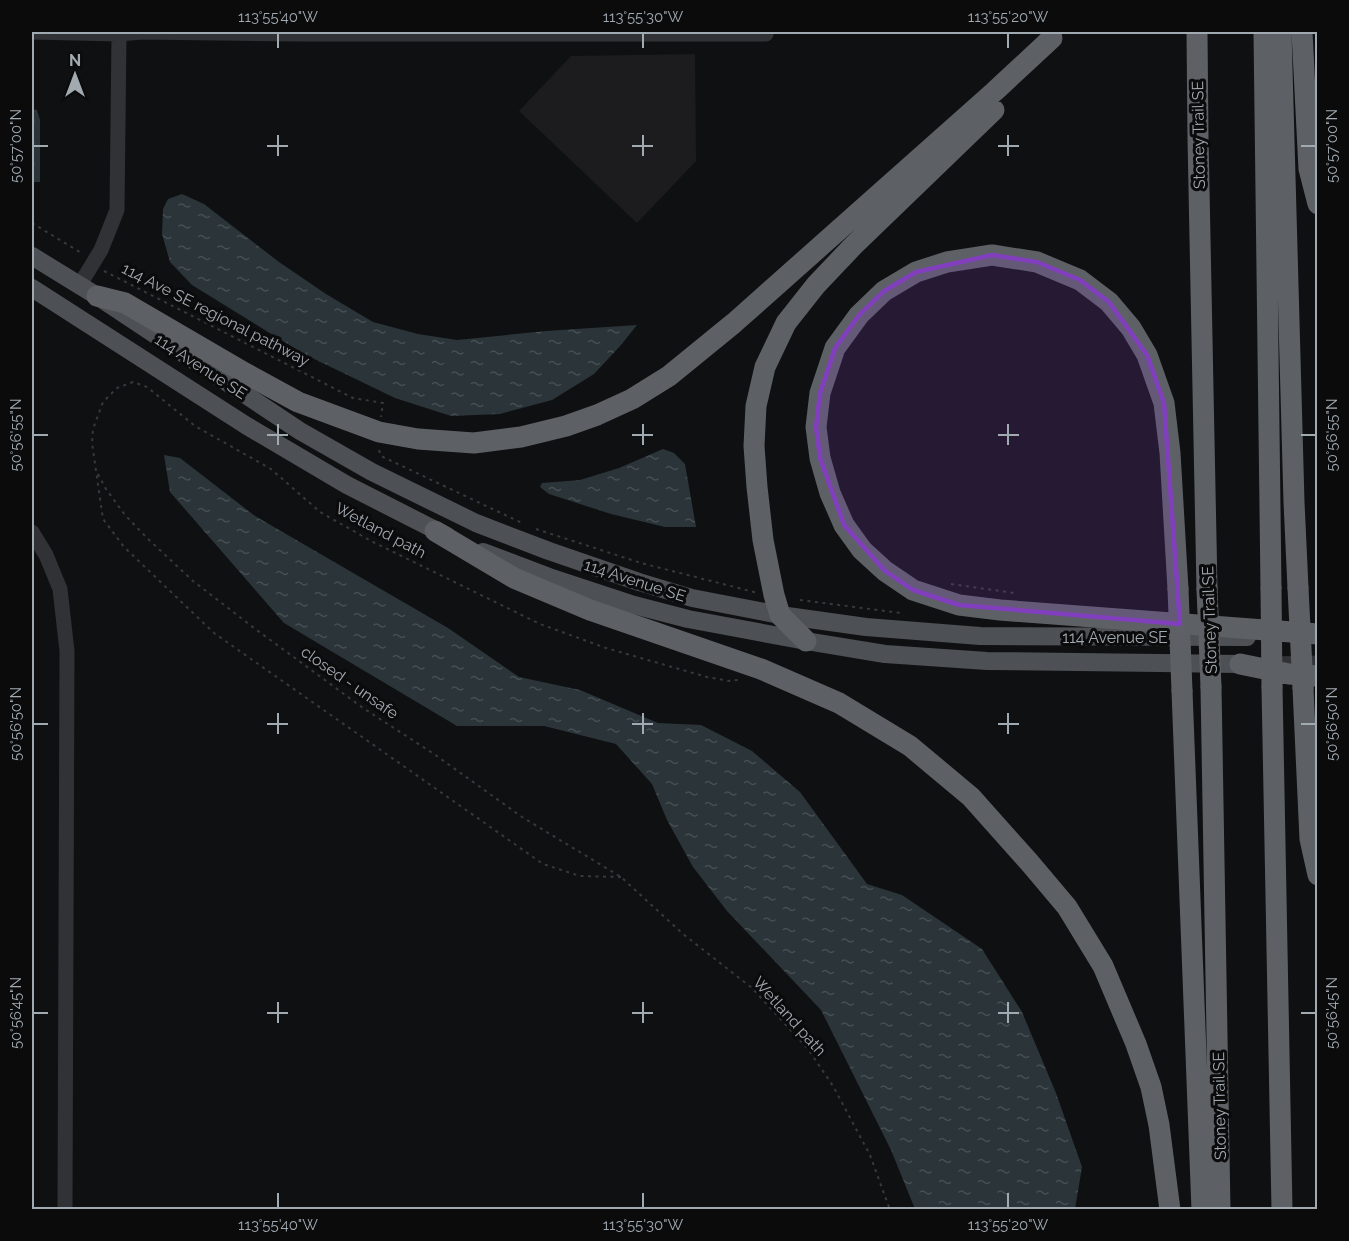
<svg xmlns="http://www.w3.org/2000/svg" width="1349" height="1241" font-family="Raleway,sans-serif">
	<style>
		.built { fill: #1c1c1e }
		.water { fill: url(#water-ripples) }
		.lines { fill: none; stroke-linecap: round; stroke-linejoin: round }
		.path { stroke: #37393d; stroke-width: 2; stroke-dasharray: 3 4.5; stroke-linecap: butt }
		.minor { stroke: #313236; stroke-width: 15 }
		.major { stroke: #4d5055; stroke-width: 18 }
		.highway { stroke: #5d6166; stroke-width: 21 }
		.highway-bridge { stroke: #5d6166; stroke-width: 21 }
		.marked { fill: #813fbd; fill-opacity: 0.2; stroke: #813fbd; stroke-width: 4.5; stroke-linejoin: round }
		.ticks { fill: none; stroke: #a1a9b1; stroke-width: 2 }
		.labels { text-anchor: middle; stroke-width: 6; stroke-linejoin: round; paint-order: stroke }
		.street-label { font-size: 16px; fill: #a1a9b1; stroke: #0b0b0c }
		.neatline { fill: none; stroke: #a1a9b1; stroke-width: 2 }
		.ticks-label { font-size: 15px; text-anchor: middle; fill: #a1a9b1 }
	</style>
	<defs>
		<pattern id="water-ripples" width="26" height="14" patternUnits="userSpaceOnUse" patternTransform="scale(1.5)"><rect width="26" height="14" fill="#2a3439"/><path d="M2 4q2-2 4 0t4 0M15 11q2-2 4 0t4 0" fill="none" stroke="#464f53"/></pattern>
	</defs>
	<rect width="100%" height="100%" fill="#0f1011"/>
	<path class="built" d="M695,54L696,161L637,223L519,111L571,56Z"/>
	<path class="water" d="M32,109L37,110L40,120V182H32Z
		M182,194L204,204L279,262L326,294L373,322L418,334L457,340L546,331L637,325L621,345L594,374L552,400L500,414L451,416L395,398L304,354L192,285L170,262L162,234L163,209L168,199Z
		M663,449L674,453L685,464L696,527H665L611,514L549,494L540,487L542,483L580,480L619,468Z
		M164,455L180,458L255,516L448,628L519,677L580,690L658,723L701,725L752,751L800,792L867,884L902,895L982,949L1022,1012L1056,1093L1082,1167L1075,1209H915L891,1150L821,1010L727,911L693,867L667,820L652,784L616,744L544,726H457L284,623L170,492Z"/>
	<g class="lines">
		<path class="path" d="M32,223L83,254
			M104,271L353,398L383,403L381,417
			M379,450L381,456L522,523
			M98,474L106,489L125,515L147,538L193,581L254,628L363,708L434,754L522,817L621,877L683,934L752,988L808,1049L833,1086L870,1155L890,1210
			M536,529L641,563L758,593
			M951,584L1014,593
			M800,600L901,613
			M621,877L580,876L543,864L214,633L124,547L103,519L92,443L93,429L103,402L117,388L133,382L147,387L195,426L271,469L320,512L373,542L540,624L606,648L707,677L729,681L738,680L739,679"/>
		<path class="minor" d="M32,32L119,34L142,32L302,34H766
			M79,286L101,250L117,210L119,34
			M32,532L46,555L60,589L67,651L65,1210
			M1270,664L1318,663"/>
		<path class="major" d="M32,256L97,296L300,431L372,472L476,523L549,551L639,582L692,598L780,615L866,627L980,636L1247,637
			M32,288L247,426L347,485L447,536
			M483,552L549,577L634,605L688,619L806,641L885,654L987,661L1240,664"/>
		<path class="highway" d="M1197,32L1198,138L1207,589
			M1264,32L1271,588
			M1281,32L1294,502L1298,588
			M1302,32L1309,169L1318,204
			M97,296L125,303L245,373L298,402L379,432L418,439L474,443L521,437L566,426L597,415L632,399L669,376L734,323L995,91L1052,38
			M435,531L514,578L590,610L761,669L839,703L910,746L971,797L1029,862L1067,907L1103,966L1136,1044L1151,1087L1159,1125L1170,1210
			M1178,589L1170,453L1164,403L1147,355L1131,328L1109,302L1080,280L1037,262L992,255L947,262L916,272L884,291L859,315L835,348L820,393L816,427L820,458L830,493L844,525L862,550L885,571L913,590L959,605L1000,610L1318,634
			M806,641L780,615L774,595L763,540L757,487L754,446L756,406L765,367L786,323L816,285L853,246L994,110
			M1240,664L1289,674L1318,676
			M1211,687L1220,1210
			M1272,687L1282,1210
			M1303,688L1310,839L1318,875
			M1182,691L1202,1210"/>
		<path class="highway-bridge" d="M1271,588L1272,687
			M1298,588L1303,688
			M1178,589L1182,691
			M1207,589L1211,687"/>
	</g>
	<path class="marked" d="M992,255L1037,262L1080,280L1109,302L1147,355L1164,403L1180,624L959,605L913,590L885,571L844,525L820,458L816,427L820,393L835,348L859,315L884,291L916,272Z"/>
	<path class="ticks" d="M278,33V48M643,33V48M1008,33V48M278,135V156M643,135V156M1008,135V156M33,146H48M267,146H288M632,146H653M998,146H1019M1301,146H1316M278,424V445M643,424V445M1008,424V445M33,435H48M267,435H288M632,435H653M998,435H1019M1301,435H1316M278,713V734M643,713V734M1008,713V734M33,724H48M267,724H288M632,724H653M998,724H1019M1301,724H1316M278,1002V1023M643,1002V1023M1008,1002V1023M33,1013H48M267,1013H288M632,1013H653M998,1013H1019M1301,1013H1316M278,1193V1208M643,1193V1208M1008,1193V1208"/>
	<g class="labels">
		<g class="street-label">
			<text transform="translate(1198 135) rotate(-91)" y="6">Stoney Trail SE</text>
			<text transform="translate(216 314) rotate(27)" y="6">114 Ave SE regional pathway</text>
			<text transform="translate(201 366) rotate(33)" y="6">114 Avenue SE</text>
			<text transform="translate(381 530) rotate(28)" y="6">Wetland path</text>
			<text transform="translate(635 580) rotate(18)" y="6">114 Avenue SE</text>
			<text transform="translate(1209 620) rotate(-92)" y="6">Stoney Trail SE</text>
			<text x="1115" y="643">114 Avenue SE</text>
			<text transform="translate(350 682) rotate(35)" y="6">closed - unsafe</text>
			<text transform="translate(790 1016) rotate(48)" y="6">Wetland path</text>
			<text transform="translate(1219 1106) rotate(-91)" y="6">Stoney Trail SE</text>
		</g>
	</g>
	<rect width="1349" height="1241" fill="none" stroke="#0b0b0c" stroke-width="66"/>
	<g transform="translate(75 75)" stroke="#0b0b0c" stroke-width="4.5" paint-order="stroke">
	<path d="M0-4.5L10 22L0 15L-10 22Z" fill="#a1a9b1"/>
	<text y="-9" font-size="16" font-weight="bold" text-anchor="middle" fill="#a1a9b1">N</text>
	</g>
	<rect x="33" y="33" width="1283" height="1175" class="neatline"/>
	<g class="ticks-label">
		<text x="278" y="22">113°55'40"W</text>
		<text x="643" y="22">113°55'30"W</text>
		<text x="1008" y="22">113°55'20"W</text>
		<text transform="translate(16 146) rotate(-90)" y="5">50°57'00"N</text>
		<text transform="translate(1332 146) rotate(-90)" y="5">50°57'00"N</text>
		<text transform="translate(16 435) rotate(-90)" y="5">50°56'55"N</text>
		<text transform="translate(1332 435) rotate(-90)" y="5">50°56'55"N</text>
		<text transform="translate(16 724) rotate(-90)" y="5">50°56'50"N</text>
		<text transform="translate(1332 724) rotate(-90)" y="5">50°56'50"N</text>
		<text transform="translate(16 1013) rotate(-90)" y="5">50°56'45"N</text>
		<text transform="translate(1332 1013) rotate(-90)" y="5">50°56'45"N</text>
		<text x="278" y="1230">113°55'40"W</text>
		<text x="643" y="1230">113°55'30"W</text>
		<text x="1008" y="1230">113°55'20"W</text>
	</g>
</svg>
